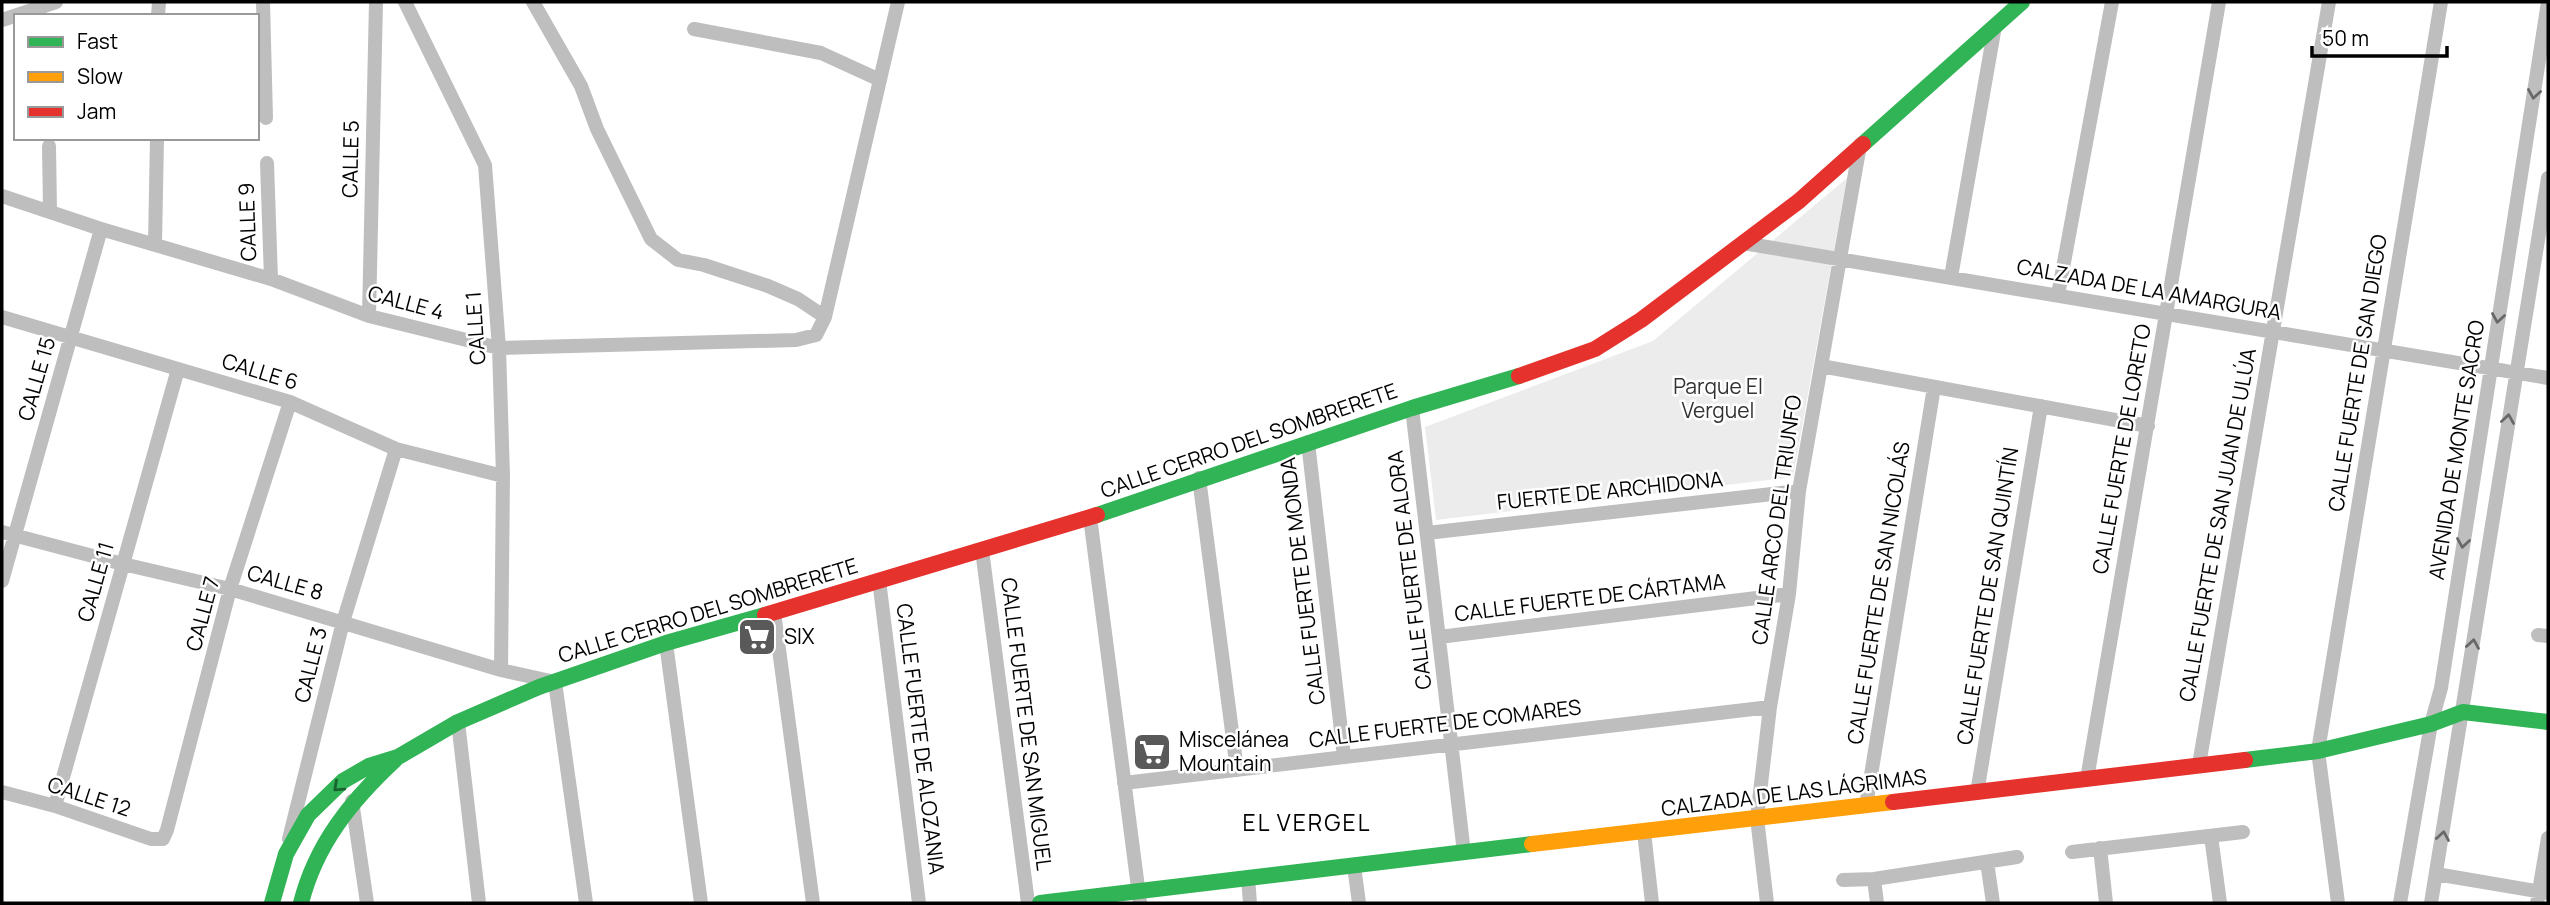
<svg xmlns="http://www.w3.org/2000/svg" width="2550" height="905" font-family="Manrope,sans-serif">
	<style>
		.green { fill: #ececec }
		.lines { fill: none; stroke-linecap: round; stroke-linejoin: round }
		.street { stroke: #bebebe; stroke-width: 14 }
		.fast { stroke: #30b455; stroke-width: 16 }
		.slow { stroke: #ff9f0a; stroke-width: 16 }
		.jam { stroke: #e5322d; stroke-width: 16 }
		.oneway { stroke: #686868 }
		.oneway2 { stroke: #1a632f }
		.labels { text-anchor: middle; stroke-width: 5; stroke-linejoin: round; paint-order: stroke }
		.street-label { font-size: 21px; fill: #000; stroke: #fff }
		.park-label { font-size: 21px; fill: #333; stroke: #fff }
		.poi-label { font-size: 21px; fill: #000; stroke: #fff; text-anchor: start }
		.neighbourhood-label { font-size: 23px; letter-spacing: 2px; fill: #000; stroke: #fff }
	</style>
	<rect width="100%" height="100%" fill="#fff"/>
	<path class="green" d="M1847,178L1793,477L1436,520L1425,427L1653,341Z"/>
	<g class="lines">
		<path class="street" d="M263,2L266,118
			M405,2L485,165L499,348L503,476L501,670
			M533,2L581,86L597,129L651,239L678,260L704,265L768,286L798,299L825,317
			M158,16L159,2
			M2,20L56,2
			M694,29L821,53L880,80
			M49,146L50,210
			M267,163L271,279
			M2,196L101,229L271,279L369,316L499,348L796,340L816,335L825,317L898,2
			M1743,243L2548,378
			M155,244L157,138
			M1951,277L1995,26
			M2058,295L2112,2
			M369,316L376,2
			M2,317L290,402L396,449L503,476
			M1821,366L2148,426
			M1412,408L1464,853
			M1308,442L1344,757
			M1199,478L1237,770
			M1090,517L1140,903
			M2,532L123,564L230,589L501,670L555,682L586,903
			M1427,533L1799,491
			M982,550L1028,903
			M879,580L919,903
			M2,581L101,229
			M774,612L813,903
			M2538,635L2548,636
			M1439,637L1789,594
			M666,643L701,903
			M458,722L479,903
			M2199,765L2329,2
			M2087,779L2219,2
			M1124,783L1770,707
			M2,792L55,806L151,839H163L167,830L230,589L290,402
			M1977,793L2041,406
			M352,801L367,903
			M55,806L178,369
			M1866,806L1934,387
			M1644,832L1652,903
			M2211,836L2220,903
			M289,839L343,622L396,449
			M2100,848L2106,903
			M2072,852L2243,832
			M1987,862L1993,903
			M1354,866L1359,903
			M2436,874L2548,893
			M1248,878L1250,903
			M1874,879L1877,903
			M1843,880L1874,879L2017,857
			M1767,903L1757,818L1770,707L1789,594L1799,491L1860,145
			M2338,903L2318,751L2441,2
			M2400,903L2431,724L2441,688L2548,2
			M2431,903L2548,178
			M2537,903L2548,838"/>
		<path class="fast" d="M1863,144L2022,2
			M1097,515L1412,408L1519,376
			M2245,760L2318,751L2431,724L2463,712L2548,722
			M272,903L286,854L308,815L343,781L369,766L398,757L458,722L539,687L666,643L765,615
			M301,903C316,844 351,801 395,760
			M1040,903L1532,844"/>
		<path class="slow" d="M1532,844L1893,802"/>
		<path class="jam" d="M1519,376L1595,349L1641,320L1799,201L1863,144
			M765,615L1097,515
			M1893,802L2245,760"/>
	</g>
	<defs><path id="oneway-chevron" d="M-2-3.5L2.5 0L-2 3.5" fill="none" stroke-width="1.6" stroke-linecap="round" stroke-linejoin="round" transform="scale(1.75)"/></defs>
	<g class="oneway">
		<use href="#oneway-chevron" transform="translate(2534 94) rotate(99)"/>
		<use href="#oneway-chevron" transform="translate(2498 318) rotate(99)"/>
		<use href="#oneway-chevron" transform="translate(2508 419) rotate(-81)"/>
		<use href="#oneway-chevron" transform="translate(2463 543) rotate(99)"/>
		<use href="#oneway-chevron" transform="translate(2473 644) rotate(-81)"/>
		<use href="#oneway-chevron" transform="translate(2443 836) rotate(-81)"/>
	</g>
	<use class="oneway2" href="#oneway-chevron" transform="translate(338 787) rotate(138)"/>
	<defs>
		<symbol id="supermarket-square" viewBox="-11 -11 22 22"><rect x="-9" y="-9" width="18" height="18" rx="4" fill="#595959" stroke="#fff"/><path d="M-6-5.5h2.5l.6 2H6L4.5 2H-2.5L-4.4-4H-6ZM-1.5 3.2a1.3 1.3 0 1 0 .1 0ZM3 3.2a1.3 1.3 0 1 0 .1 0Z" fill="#fff"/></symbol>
	</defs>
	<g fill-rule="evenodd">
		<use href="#supermarket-square" x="735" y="615" width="44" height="44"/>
		<use href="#supermarket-square" x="1130" y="730" width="44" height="44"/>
	</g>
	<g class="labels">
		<g class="street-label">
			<text transform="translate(351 159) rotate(-89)" y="7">CALLE 5</text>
			<text transform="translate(248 222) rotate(-92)" y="7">CALLE 9</text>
			<text transform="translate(2149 290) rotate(10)" y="7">CALZADA DE LA AMARGURA</text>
			<text transform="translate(406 303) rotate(15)" y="7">CALLE 4</text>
			<text transform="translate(476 328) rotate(-94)" y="7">CALLE 1</text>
			<text transform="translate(260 372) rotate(17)" y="7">CALLE 6</text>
			<text transform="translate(2358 373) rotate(-81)" y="7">CALLE FUERTE DE SAN DIEGO</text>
			<text transform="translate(37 379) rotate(-74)" y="7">CALLE 15</text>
			<text transform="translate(1249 441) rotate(-19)" y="7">CALLE CERRO DEL SOMBRERETE</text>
			<text transform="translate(2122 449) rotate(-80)" y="7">CALLE FUERTE DE LORETO</text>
			<text transform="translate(2457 450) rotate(-81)" y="7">AVENIDA DE MONTE SACRO</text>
			<text transform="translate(1610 491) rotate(-6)" y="7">FUERTE DE ARCHIDONA</text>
			<text transform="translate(1777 520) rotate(-82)" y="7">CALLE ARCO DEL TRIUNFO</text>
			<text transform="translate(2218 525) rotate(-80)" y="7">CALLE FUERTE DE SAN JUAN DE ULÚA</text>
			<text transform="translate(1410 570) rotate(-97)" y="7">CALLE FUERTE DE ALORA</text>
			<text transform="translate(1303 581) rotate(-97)" y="7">CALLE FUERTE DE MONDA</text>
			<text transform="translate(96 582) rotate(-74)" y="7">CALLE 11</text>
			<text transform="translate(285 583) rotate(16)" y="7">CALLE 8</text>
			<text transform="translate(1879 593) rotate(-81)" y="7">CALLE FUERTE DE SAN NICOLÁS</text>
			<text transform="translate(1988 596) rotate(-81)" y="7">CALLE FUERTE DE SAN QUINTÍN</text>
			<text transform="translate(1590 598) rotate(-7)" y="7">CALLE FUERTE DE CÁRTAMA</text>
			<text transform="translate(708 611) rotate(-17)" y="7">CALLE CERRO DEL SOMBRERETE</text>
			<text transform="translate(203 614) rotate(-75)" y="7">CALLE 7</text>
			<text transform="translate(311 665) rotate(-76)" y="7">CALLE 3</text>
			<text transform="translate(1026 724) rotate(83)" y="7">CALLE FUERTE DE SAN MIGUEL</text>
			<text transform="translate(1445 724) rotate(-7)" y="7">CALLE FUERTE DE COMARES</text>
			<text transform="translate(920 739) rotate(83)" y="7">CALLE FUERTE DE ALOZANIA</text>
			<text transform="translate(1794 793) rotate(-7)" y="7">CALZADA DE LAS LÁGRIMAS</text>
			<text transform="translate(89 797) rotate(18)" y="7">CALLE 12</text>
		</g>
		<g class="park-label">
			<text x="1718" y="394">Parque El<tspan x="1718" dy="24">Verguel</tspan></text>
		</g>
		<g class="poi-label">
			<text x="784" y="644">SIX</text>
			<text x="1179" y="747">Miscelánea<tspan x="1179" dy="24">Mountain</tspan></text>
		</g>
		<g class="neighbourhood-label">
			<text x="1307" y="831">EL VERGEL</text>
		</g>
	</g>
	<rect width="2550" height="905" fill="none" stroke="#000000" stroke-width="7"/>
	<rect x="14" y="14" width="245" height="126" fill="#ffffff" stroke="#999999" stroke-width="2"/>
	<rect x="28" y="37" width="35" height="10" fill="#30b455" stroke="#999999" stroke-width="2"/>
	<text x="77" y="49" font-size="21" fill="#000000">Fast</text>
	<rect x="28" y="72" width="35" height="10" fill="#ff9f0a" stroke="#999999" stroke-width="2"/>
	<text x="77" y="84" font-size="21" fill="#000000">Slow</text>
	<rect x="28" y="107" width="35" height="10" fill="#e5322d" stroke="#999999" stroke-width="2"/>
	<text x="77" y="119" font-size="21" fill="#000000">Jam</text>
	<path d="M2312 46v10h135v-10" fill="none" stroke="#000000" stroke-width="3.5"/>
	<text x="2322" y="46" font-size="21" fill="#000000" stroke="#ffffff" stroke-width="5" paint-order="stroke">50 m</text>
</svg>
